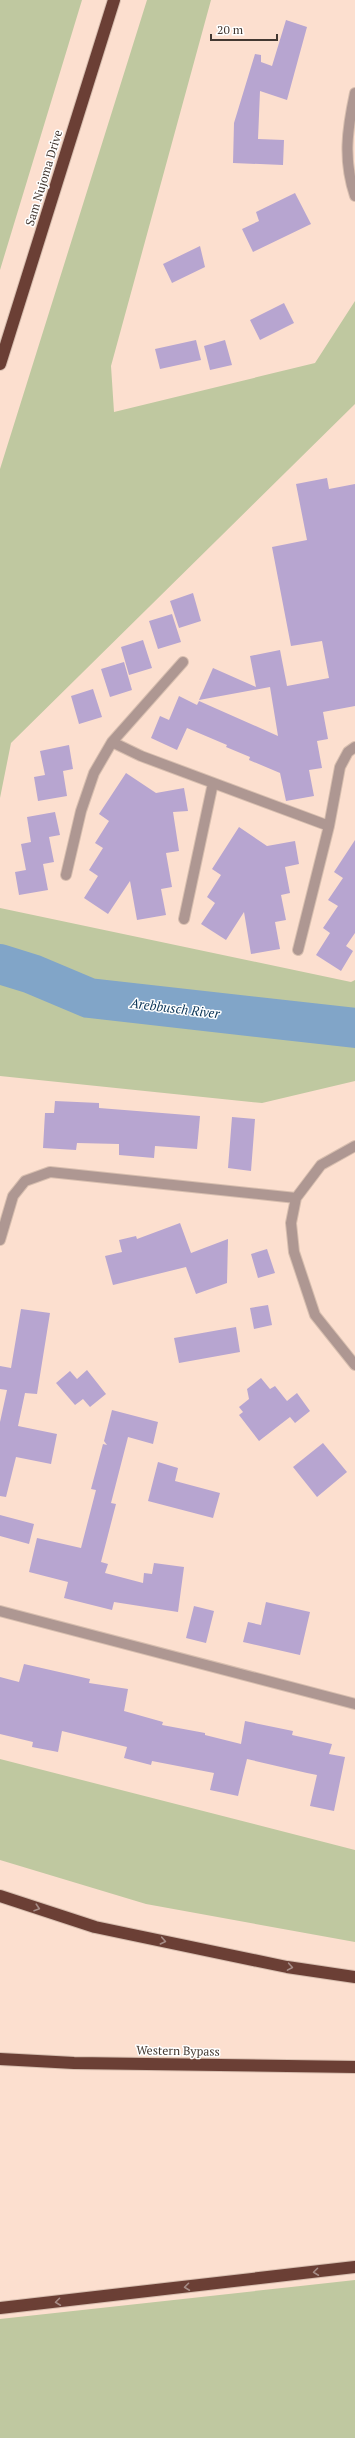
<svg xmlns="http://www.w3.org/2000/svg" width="355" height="2438" font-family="'PT Serif',serif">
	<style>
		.green { fill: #bfc8a0 }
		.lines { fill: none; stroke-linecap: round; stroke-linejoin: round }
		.river { stroke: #81a5c8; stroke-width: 40 }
		.building { fill: #b7a5d0 }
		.street-casing { stroke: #d7beaf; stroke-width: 12 }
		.highway-casing { stroke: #d7beaf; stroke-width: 14 }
		.street { stroke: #ae9792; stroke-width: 10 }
		.highway { stroke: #6b3f35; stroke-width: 12 }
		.oneway { stroke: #a68c86 }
		.labels { text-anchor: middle; stroke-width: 3; stroke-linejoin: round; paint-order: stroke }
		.street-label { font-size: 12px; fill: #433831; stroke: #fff }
		.water-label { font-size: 13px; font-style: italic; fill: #0a3456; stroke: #fff }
	</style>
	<rect width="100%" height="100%" fill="#fcdfcf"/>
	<path class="green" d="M0,0H82L0,270Z
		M147,0H211L111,366L114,412L315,363L355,301V404L11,743L0,798V469Z
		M0,908L351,982L355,980V1081L262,1103L0,1076Z
		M0,1759L355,1850V1942L146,1904L0,1860Z
		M355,2280V2438H0V2319Z"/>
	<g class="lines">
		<path class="river" d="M0,964L32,974L89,998L355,1028"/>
	</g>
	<path class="building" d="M286,20L307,27L287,100L260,91L258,139L284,140L283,165L233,163L234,123L255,54L261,55V62L272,66Z
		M295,193L311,224L253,252L242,229L259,221L256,212Z
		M200,246L205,267L172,283L163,264Z
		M284,303L294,323L260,340L250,320Z
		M196,340L201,360L160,369L155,349Z
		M225,340L232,365L210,370L204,346Z
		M327,478L329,489L355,484V706L323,712L328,739L317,741L322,768L309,770L314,796L286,801L280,773L249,760L250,757L226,747L227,745L187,728L177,750L151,738L160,716L169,720L179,696L197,705L199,701L278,736L270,687L199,700L213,668L256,687L250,656L280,650L287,686L329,678L322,641L291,646L272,547L307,540L296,484Z
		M193,593L201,621L179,628L170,601Z
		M172,614L181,642L158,649L149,621Z
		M143,640L152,668L129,675L121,647Z
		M124,662L132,690L110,697L101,669Z
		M93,689L102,717L79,724L71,696Z
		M69,745L73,769L63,771L67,796L38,801L34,777L45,775L40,751Z
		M126,773L156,793L184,788L188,811L173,812L179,851L166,853L172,887L161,889L166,915L137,920L130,881L108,914L84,898L98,876L89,870L103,848L95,843L109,821L99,814Z
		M55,812L60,835L49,837L54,862L43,864L48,890L19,895L15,872L26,870L21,844L31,842L27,817Z
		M239,827L267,846L295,841L299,864L285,867L290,893L281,895L286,920L275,922L280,949L251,954L244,912L226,940L201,924L215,903L207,897L221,875L212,869Z
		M355,840V933L346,946L353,951L341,971L316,955L330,933L323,928L338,906L328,900L343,878L334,872Z
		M55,1101L99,1103V1108L200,1116L197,1149L155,1146L154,1158L119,1155V1144L77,1143L76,1150L43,1148L45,1113H54Z
		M232,1117L255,1119L251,1171L228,1168Z
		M180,1223L191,1253L228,1239L227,1283L196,1294L186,1267L113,1285L105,1256L122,1252L119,1240L136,1236L137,1239Z
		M267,1249L275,1273L258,1278L251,1254Z
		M268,1305L272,1325L254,1329L250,1308Z
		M21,1309L50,1313L37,1394L25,1393L18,1426L57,1434L51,1464L16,1457L6,1497L0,1496V1422L7,1390L0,1389V1366L11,1368Z
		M236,1327L240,1352L179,1363L174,1338Z
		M87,1370L106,1394L90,1407L83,1399L75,1405L56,1383L70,1371L77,1379Z
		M261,1378L270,1389L275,1386L287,1401L297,1393L310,1411L295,1423L290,1417L259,1441L239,1415L243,1412L239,1407L249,1399L247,1389Z
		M112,1410L158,1422L153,1444L128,1437L111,1503L116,1504L101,1562L108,1564L105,1573L143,1583L144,1573L152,1574L154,1563L184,1567L178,1612L114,1602L112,1610L64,1598L68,1582L29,1572L37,1538L81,1548L96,1490L91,1489L103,1444L107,1445L104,1441Z
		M323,1443L347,1472L317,1497L293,1467Z
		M158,1462L178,1468L175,1481L220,1493L213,1518L148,1501Z
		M0,1515L34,1524L29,1544L0,1536Z
		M266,1602L310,1612L300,1655L243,1642L248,1622L261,1625Z
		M194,1606L214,1611L206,1643L186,1638Z
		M24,1664L90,1679L89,1683L128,1689L124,1711L163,1722L162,1725L205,1733V1735L241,1744L245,1721L293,1731L292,1735L332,1744L329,1754L345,1757L334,1811L310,1806L317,1775L307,1773L247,1759L238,1796L210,1790L214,1773L152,1761L151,1765L124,1758L127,1747L62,1731L58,1752L32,1747L33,1742L0,1734V1677L19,1682Z"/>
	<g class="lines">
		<defs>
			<path id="street" d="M355,93C347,130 343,160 355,196
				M112,742L141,756L329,826
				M66,875L81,811L94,773L112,742L183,662
				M184,919L213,783
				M298,950L329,826L340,767L348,752L355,747
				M355,1146L321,1165L296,1198L291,1223L294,1252L315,1315L355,1365
				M0,1240L13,1196L25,1181L50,1172L296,1198
				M0,1611L355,1704"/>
			<path id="highway" d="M0,364L114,0
				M0,1896L95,1927L287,1967L355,1977
				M0,2059L74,2063L355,2067
				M0,2308L355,2267"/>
		</defs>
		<use href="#street" class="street-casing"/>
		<use href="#highway" class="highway-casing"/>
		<use href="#street" class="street"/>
		<use href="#highway" class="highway"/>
	</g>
	<defs><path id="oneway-chevron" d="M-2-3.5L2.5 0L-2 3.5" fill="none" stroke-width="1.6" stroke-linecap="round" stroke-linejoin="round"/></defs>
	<g class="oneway">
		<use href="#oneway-chevron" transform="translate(37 1908) rotate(18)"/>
		<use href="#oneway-chevron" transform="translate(163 1941) rotate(12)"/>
		<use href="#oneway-chevron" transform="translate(290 1967) rotate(10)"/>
		<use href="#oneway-chevron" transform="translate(316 2272) rotate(173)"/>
		<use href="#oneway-chevron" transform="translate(187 2287) rotate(173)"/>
		<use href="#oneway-chevron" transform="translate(58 2302) rotate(173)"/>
	</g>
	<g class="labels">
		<g class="street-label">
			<text transform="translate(44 178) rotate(-73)" y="4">Sam Nujoma Drive</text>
			<text transform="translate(178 2051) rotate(1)" y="4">Western Bypass</text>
		</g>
		<g class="water-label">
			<text transform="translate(175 1008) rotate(7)" y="5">Arebbusch River</text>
		</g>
	</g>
	<path d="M211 34v6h66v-6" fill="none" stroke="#433831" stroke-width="2"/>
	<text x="217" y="34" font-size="12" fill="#433831" stroke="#ffffff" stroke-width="3" paint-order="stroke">20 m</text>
</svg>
